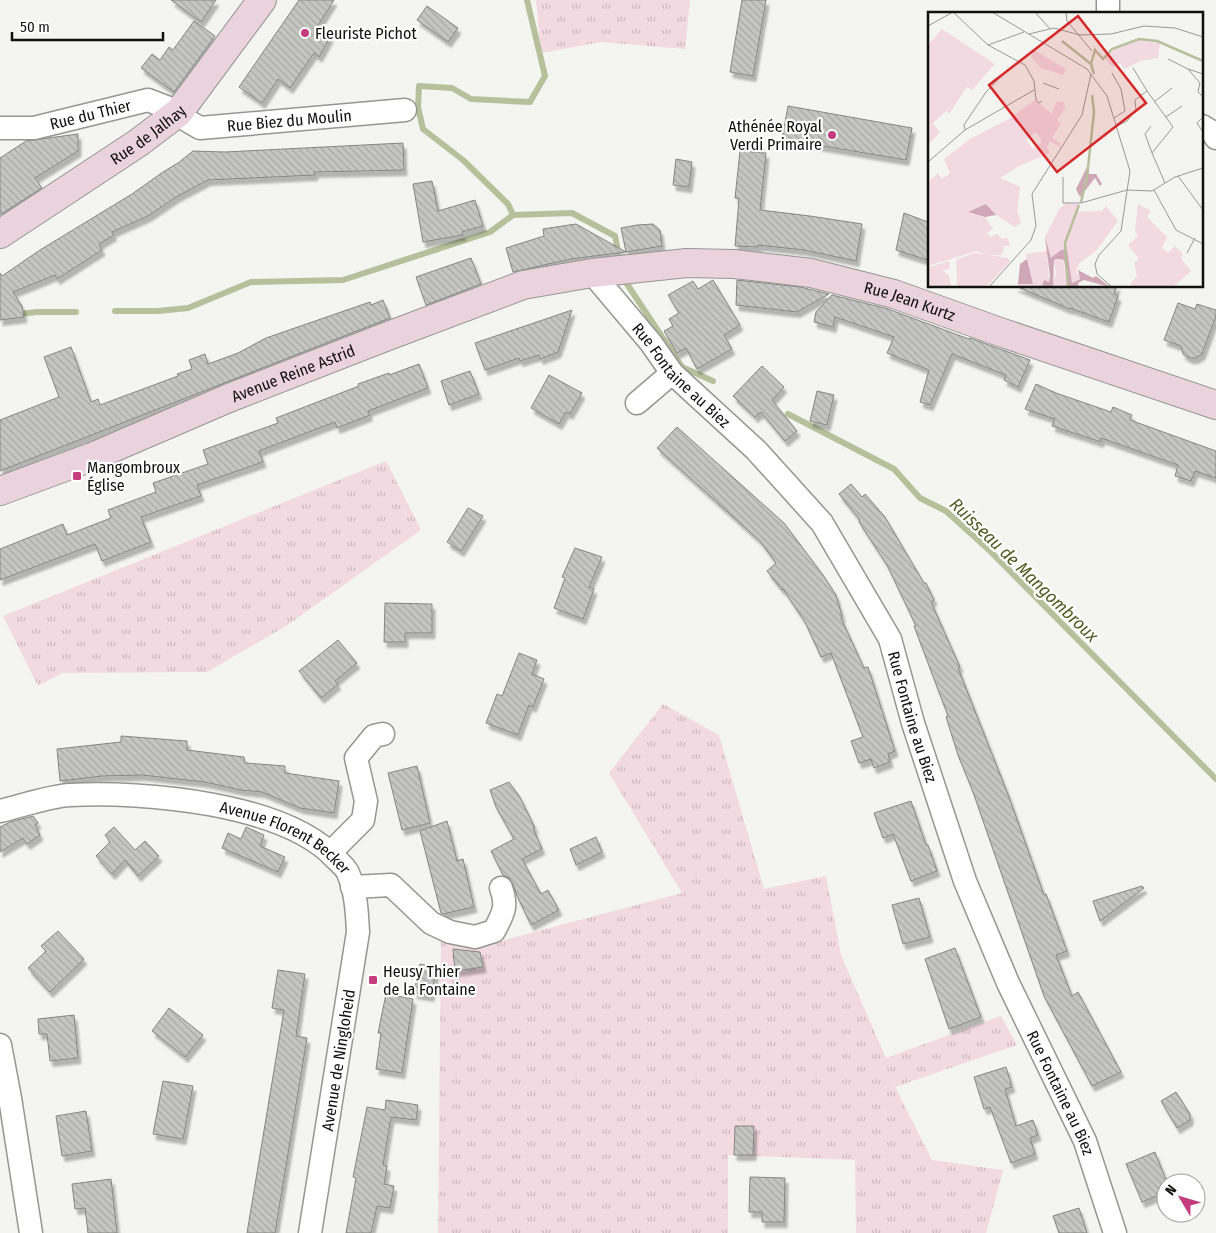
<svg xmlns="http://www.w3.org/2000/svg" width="1216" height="1233" font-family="'Fira Sans Condensed',sans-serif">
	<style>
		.grass { fill: url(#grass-tufts) }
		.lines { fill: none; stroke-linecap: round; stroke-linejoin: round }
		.stream { stroke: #b8c09b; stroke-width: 6 }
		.building { fill: url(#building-back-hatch); stroke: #858682; filter: url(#shadow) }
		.street-casing { stroke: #959692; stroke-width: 25 }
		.secondary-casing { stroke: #959692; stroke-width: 30 }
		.street { stroke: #fff; stroke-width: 22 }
		.secondary { stroke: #ebd3dd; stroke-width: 28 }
		.poi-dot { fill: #c33d7f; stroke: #fff; stroke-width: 2 }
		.labels { text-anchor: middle; stroke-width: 4.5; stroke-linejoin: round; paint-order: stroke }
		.poi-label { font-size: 16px; fill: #10100f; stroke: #fff; text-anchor: start }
		.street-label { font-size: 16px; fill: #10100f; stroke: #fff }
		.water-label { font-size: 18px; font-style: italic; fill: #535b23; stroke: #fff }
		.inset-river { fill: none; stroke: #b8c09b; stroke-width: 2.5 }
		.inset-road { fill: none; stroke: #999997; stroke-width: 1 }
		.view { fill: #d62828; fill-opacity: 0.15; stroke: #d62828; stroke-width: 2.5 }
		.inset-edge { fill: none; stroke: #10100f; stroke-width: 2.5 }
	</style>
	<defs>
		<pattern id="grass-tufts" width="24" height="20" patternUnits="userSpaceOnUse" patternTransform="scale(1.25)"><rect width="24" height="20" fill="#f2d9e2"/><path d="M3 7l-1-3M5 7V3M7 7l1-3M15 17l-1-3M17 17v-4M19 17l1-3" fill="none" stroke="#ceb9c1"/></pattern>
		<pattern id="building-back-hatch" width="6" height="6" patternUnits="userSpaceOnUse" patternTransform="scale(1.25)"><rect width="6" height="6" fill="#c5c5c2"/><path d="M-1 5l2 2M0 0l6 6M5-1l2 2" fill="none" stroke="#a8a8a6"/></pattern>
		<filter id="shadow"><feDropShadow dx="3" dy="5.5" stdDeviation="1" flood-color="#0004"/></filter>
	</defs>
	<rect width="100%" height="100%" fill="#f4f5f1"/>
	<path class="grass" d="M536,0H690L685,49L601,42L541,53Z
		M386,461L421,530L286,626L207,672L62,673L38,686L3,616Z
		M663,704L719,735L764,889L826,876L841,955L886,1058L1001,1016L1017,1045L895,1087L932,1160L1003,1170L986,1233H856L855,1160L728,1155V1233H438L441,936L485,945L682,893L609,773Z"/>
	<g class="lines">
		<path class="stream" d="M513,215L508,204L463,160L423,129L418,107L419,86L452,88L471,99L530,102L545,76L527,0
			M625,281L682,367L713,381
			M115,311H158L188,308L251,282L343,280L490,232L513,215L572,213L615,236L618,251
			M0,316L37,312H76
			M788,414L894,469L920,498L946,511L989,550L1216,779"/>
	</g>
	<path class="building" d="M171,0H216L201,22Z
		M299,0H334L317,27L330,37L319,57L314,53L290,88L278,79L262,103L239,87Z
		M742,0H766L753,76L730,72Z
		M427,6L458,28L448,42L417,20Z
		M194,21L215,36L174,92L141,68L152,54L160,60L169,47L173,50Z
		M788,106L912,128L906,160L782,139Z
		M78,134V151L35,178L42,188L0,215V158L26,141Z
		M403,143L404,170L314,172L315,175L208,180L176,197L148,216L112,232L114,235L99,244L102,250L57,279L55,275L13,292L22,306L24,317L0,320V273L2,276L40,250L132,194L163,172L178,163L193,151L225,152Z
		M740,151L766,153L760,210L810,216L862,224L856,261L804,250L758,245V247L735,246L739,199L735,198Z
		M676,159L692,162L689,187L673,185Z
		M432,181L438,211L475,200L483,226L462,232L463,235L423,242L413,184Z
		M904,213L928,222L927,228L930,229V261L896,250Z
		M576,224L626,252L621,228L637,225L653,224L660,230L662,246L626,252L571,259L513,272L506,248L544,236L543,229Z
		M471,258L481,284L426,305L416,277Z
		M713,280L740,325L724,335L732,349L697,369L686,348L677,353L664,331L673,326L669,319L679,313L668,295L693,281L698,289Z
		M737,280L800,287L829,294L797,312L736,305Z
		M1015,286H1117L1114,294L1118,296L1109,322L1070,308V309Z
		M832,295L888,309L969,339L970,338L1030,360L1018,387L1004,380L1006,375L952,354L930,405L920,402L929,370L887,353L894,337L835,317L833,327L814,322L816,312Z
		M383,300L390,318L0,471V420L59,397L44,357L71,347L91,402L98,399L100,405L178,376L177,374L192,369L189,360L205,354L208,364L238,353L266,338L370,302L371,305Z
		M1178,303L1195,309L1197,304L1216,310V316L1202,354L1196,358H1189L1183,354L1181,346L1164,340Z
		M572,310L558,352L540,359L539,355L520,361L519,358L485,370L475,343Z
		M419,364L428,388L368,411L370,415L337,428L335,422L259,451L263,462L197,485L201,496L141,517L151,542L102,561L95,544L0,580V549L63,524L67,535L111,518L108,510L156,492L153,483L208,464L203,450L278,423L276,418L359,386L358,384L389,373V375Z
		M762,366L784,387L772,400L797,431L785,441L761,412L755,417L733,396Z
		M470,371L479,394L449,405L441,381Z
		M549,375L582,393L570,414L566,412L559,424L531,408Z
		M1036,384L1056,393L1111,412L1113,407L1132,415L1130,420L1216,451V478L1195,471L1191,481L1175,476L1178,465L1101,438V442L1052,426L1055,419L1025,409Z
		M817,391L834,395L827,425L810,421Z
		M677,427L784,523L823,575L836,595L842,616L841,618L864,668L868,667L895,751L888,754L890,762L874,768L871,759L859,763L851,741L863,737L831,653L821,657L805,622L783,589L782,590L767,571L776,563L760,541L657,448Z
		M851,484L862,497L865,494L885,517L924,583H926L934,600L931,602L960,667L958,668L1009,797L1044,895L1046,894L1067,951L1056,955L1072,996L1078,992L1121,1072L1092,1086L1044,996L973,792L958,755L946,717L948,716L914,626H916L887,565L859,522L860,520L839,494Z
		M468,508L483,516L461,551L447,542Z
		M575,548L602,557L589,587L594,589L583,619L554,608L565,578L562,577Z
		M385,603L432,604V633H405V642H384Z
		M338,640L357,663L335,681L338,684L321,698L299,671Z
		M519,653L537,660L532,674L544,679L533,707L529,705L518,735L486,723L497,694L502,696Z
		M121,736L187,741V750L244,757L245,763L285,766V773L339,781L334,813L300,808L262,792L241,790L205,782L142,775L102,776L60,781L57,749L121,742Z
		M417,766L430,823L402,830L388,773Z
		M509,782L520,797L535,828H533L542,849L522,859L541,894L548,890L559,910L531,925L517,896L513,884L509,878L503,875L491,851L514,839L496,807L490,790Z
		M911,801L926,845H928L937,871L911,881L893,834L883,838L874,813Z
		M33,816L38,823L35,825L40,835L27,844L23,838L0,852V827L10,822Z
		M447,821L457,861L463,859L474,907L443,914L441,913L420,831Z
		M114,827L135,850L145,841L159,856L138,876L125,860L112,874L96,856L110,842L105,835Z
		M246,827L264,835L260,846L285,857L278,872L222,848L228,833L241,839Z
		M596,837L602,852L576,865L570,849Z
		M1142,886L1144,888L1100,921L1093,901Z
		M919,898L930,937L903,944L892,905Z
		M58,931L84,959L50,992L28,968L46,951L41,946Z
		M955,948L981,1017L949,1029L925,959Z
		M453,949L480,952L483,967L455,971Z
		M420,964L437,967L431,996L414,993Z
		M278,970L305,974L296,1036L307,1038L275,1233H247L284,1010L272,1008Z
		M386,994L413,999L402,1073L376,1069L381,1033H378Z
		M169,1008L203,1035L185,1057L152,1031Z
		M74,1015L78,1058L50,1061L47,1034H39L38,1019Z
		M1006,1067L1012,1087L1005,1089L1016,1126L1033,1120L1038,1135L1030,1138L1035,1154L1011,1163L990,1107L984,1109L974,1077Z
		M163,1081L193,1086L183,1139L153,1134Z
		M1176,1092L1190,1114V1120L1177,1128L1161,1101Z
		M386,1100L418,1105L416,1120L391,1117L383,1165L387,1166L384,1184L394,1186L390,1208L377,1206L371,1233H346L356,1178L353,1177L367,1107L385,1110Z
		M86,1111L92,1151L62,1156L56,1116Z
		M735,1126H754L753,1155H734Z
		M1155,1152L1166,1180V1192L1142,1202L1126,1164Z
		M750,1177L785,1178L784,1222H762V1212H749Z
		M111,1179L117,1233H88L85,1208L75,1209L72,1184Z
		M1079,1208L1087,1233H1059L1053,1216Z"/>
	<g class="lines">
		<defs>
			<g id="street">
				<path d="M1108,14V0"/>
				<path d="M1202,126L1212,132L1216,138"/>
				<path id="s1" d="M0,128H34L148,100L179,112L188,121L200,128L405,110"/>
				<path id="s2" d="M592,273L651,343L672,373L756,450L822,523L890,639L913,723L965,881L1008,983L1085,1141L1115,1233"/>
				<path d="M637,403L672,373"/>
				<path id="s3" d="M0,811C21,806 50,796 70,795C143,791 285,803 336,859C340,863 346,868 348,873C356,891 357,913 358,932L310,1233"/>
				<path d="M330,853L363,820L366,801L356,758L374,736L383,734"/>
				<path d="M352,887L391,885L431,923L450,932L475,937L494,931C503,914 508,907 501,888"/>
				<path d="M0,1045L10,1098L31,1233"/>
			</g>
			<g id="secondary">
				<path id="s4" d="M0,234L138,143L179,112L262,0"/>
				<path id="s5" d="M0,491L92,457L229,398L388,336L523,285L592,273L687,263L734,264L811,273L894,294L1000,332L1216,405"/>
			</g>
		</defs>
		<use href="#street" class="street-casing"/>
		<use href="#secondary" class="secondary-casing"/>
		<use href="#street" class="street"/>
		<use href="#secondary" class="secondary"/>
	</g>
	<g class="poi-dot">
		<circle cx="305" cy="33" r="5"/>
		<circle cx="832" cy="135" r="5"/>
		<rect x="72" y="471" width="10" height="10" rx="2.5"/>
		<rect x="368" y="975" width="10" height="10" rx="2.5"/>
	</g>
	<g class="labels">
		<g class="poi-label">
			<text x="315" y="39">Fleuriste Pichot</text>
			<text x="822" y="132" text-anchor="end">Athénée Royal<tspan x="822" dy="18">Verdi Primaire</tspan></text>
			<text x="87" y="473">Mangombroux<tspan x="87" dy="18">Église</tspan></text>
			<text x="383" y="977">Heusy Thier<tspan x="383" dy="18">de la Fontaine</tspan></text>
		</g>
		<g class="street-label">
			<text dy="6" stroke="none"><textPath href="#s1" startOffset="92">Rue du Thier</textPath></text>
			<text dy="6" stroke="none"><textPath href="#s1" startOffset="301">Rue Biez du Moulin</textPath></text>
			<text dy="6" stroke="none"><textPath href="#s4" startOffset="178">Rue de Jalhay</textPath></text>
			<text dy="6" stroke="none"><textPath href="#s5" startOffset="955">Rue Jean Kurtz</textPath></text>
			<text dy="6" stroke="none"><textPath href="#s5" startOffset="316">Avenue Reine Astrid</textPath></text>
			<text dy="6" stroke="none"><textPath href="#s2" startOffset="136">Rue Fontaine au Biez</textPath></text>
			<text dy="6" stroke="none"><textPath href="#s2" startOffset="556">Rue Fontaine au Biez</textPath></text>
			<text dy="6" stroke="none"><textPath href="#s3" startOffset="296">Avenue Florent Becker</textPath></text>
			<text transform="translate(338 1060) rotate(-81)" y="6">Avenue de Ningloheid</text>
			<text dy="6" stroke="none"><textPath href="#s2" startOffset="961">Rue Fontaine au Biez</textPath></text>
		</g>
		<g class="water-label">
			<text transform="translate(1024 570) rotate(44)" y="6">Ruisseau de Mangombroux</text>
		</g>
	</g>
	<g transform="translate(928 12)">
		<rect width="275" height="275" fill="#f4f5f1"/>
		<path d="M14,17L67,52L44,78L39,75L21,102L18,99L5,111L12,121L0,132V33ZM209,28L232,31L230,46L212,49L197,57L192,51L184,55L176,45L184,38ZM106,38L138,57L135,63L113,56L103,45ZM107,88L124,102L128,90H136L137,96L129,108L133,112L124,126L133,132L132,135L122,129L119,135L122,141L91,154L72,166L92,175L89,199L93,211L87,215L68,203L58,192L41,201L57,205L65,217L59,221L62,225L69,222L74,227L80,226L82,234H76L74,243H58L49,239L0,254V170L10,161L14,167L22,161L16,147L42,127L84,105ZM108,120L114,130L105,137L98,128ZM138,191L151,192L148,200L174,199L178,194L190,209L168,239L151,251L148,260L152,266L144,271L139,238L123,247L117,225L131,197ZM210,192L223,199L219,205L239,225L234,236L240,241L247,234L255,242L253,246L263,259L245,275H205L202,272L209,264L206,251L211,247L200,233L210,224L207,219ZM119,239L121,270L116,268L114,275H89L90,272H105L98,242ZM46,241L80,246L82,250L58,275H29L28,248ZM126,248H135L140,275H123L128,262ZM21,249L22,256L15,259L21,264L23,274L2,275L0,256Z" fill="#f2d9e2" fill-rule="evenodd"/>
		<path d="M159,155L161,162H168L174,172L172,174L167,166L152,185L148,177ZM58,192L68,203L57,205L40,200ZM117,225L123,246L133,238L139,237L144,271L152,267L150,258L165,266L168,264L182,275L156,268L150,271L151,275H140L136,248L130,247L126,248L125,274L114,275L116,268L121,270L122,264ZM99,247L105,272H90L92,252Z" fill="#cfa7b6"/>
		<path class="inset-river" d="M134,29L163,52L166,62M163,52L167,38L175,47L184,37L211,27L229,29L275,49M153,190L159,165L166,100L164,83M140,275L137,231L151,193"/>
		<path class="inset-road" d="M25,0L60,33L97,53L106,69L108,88L111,91L114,89M64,0L159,57L179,84L202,159L193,219L171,243L167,252L169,262L184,275M107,0L122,17M138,0L139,9L164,39M0,14L25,0M101,22L126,16L152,23L183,22L216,14L247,16L275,25M60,33L96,20M240,47L260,57L272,71L270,80L275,85M205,56L219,79M260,57L275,62M184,61L193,77L197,99L186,106M115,71L131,77M226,90L244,76M238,105L254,94M275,105L269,111L275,120M189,114L199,109L208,98L207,88L219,79L245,115L224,141L237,171M223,114L217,122L224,141M37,118L36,113L58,80L80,57M0,150L37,118L106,78M250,164L275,198M135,165V191H153L199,178L224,179L247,165L275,156M226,178L248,218L275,232M259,241L267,226M61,275L103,228L108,214L104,182L154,103L163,62"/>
		<path class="view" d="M150,4L218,91L129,160L61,73Z"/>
		<rect width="275" height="275" class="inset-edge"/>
	</g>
	<g transform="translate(1181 1198) rotate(308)"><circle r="24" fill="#ffffff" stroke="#9f9f9f"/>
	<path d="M0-4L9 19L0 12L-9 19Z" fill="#c33d7f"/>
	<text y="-8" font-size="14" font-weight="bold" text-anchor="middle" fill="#10100f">N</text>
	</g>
	<path d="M12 32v8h151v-8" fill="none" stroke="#10100f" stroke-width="2.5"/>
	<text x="20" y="32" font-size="15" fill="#10100f" stroke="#ffffff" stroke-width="4" paint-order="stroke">50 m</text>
</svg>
